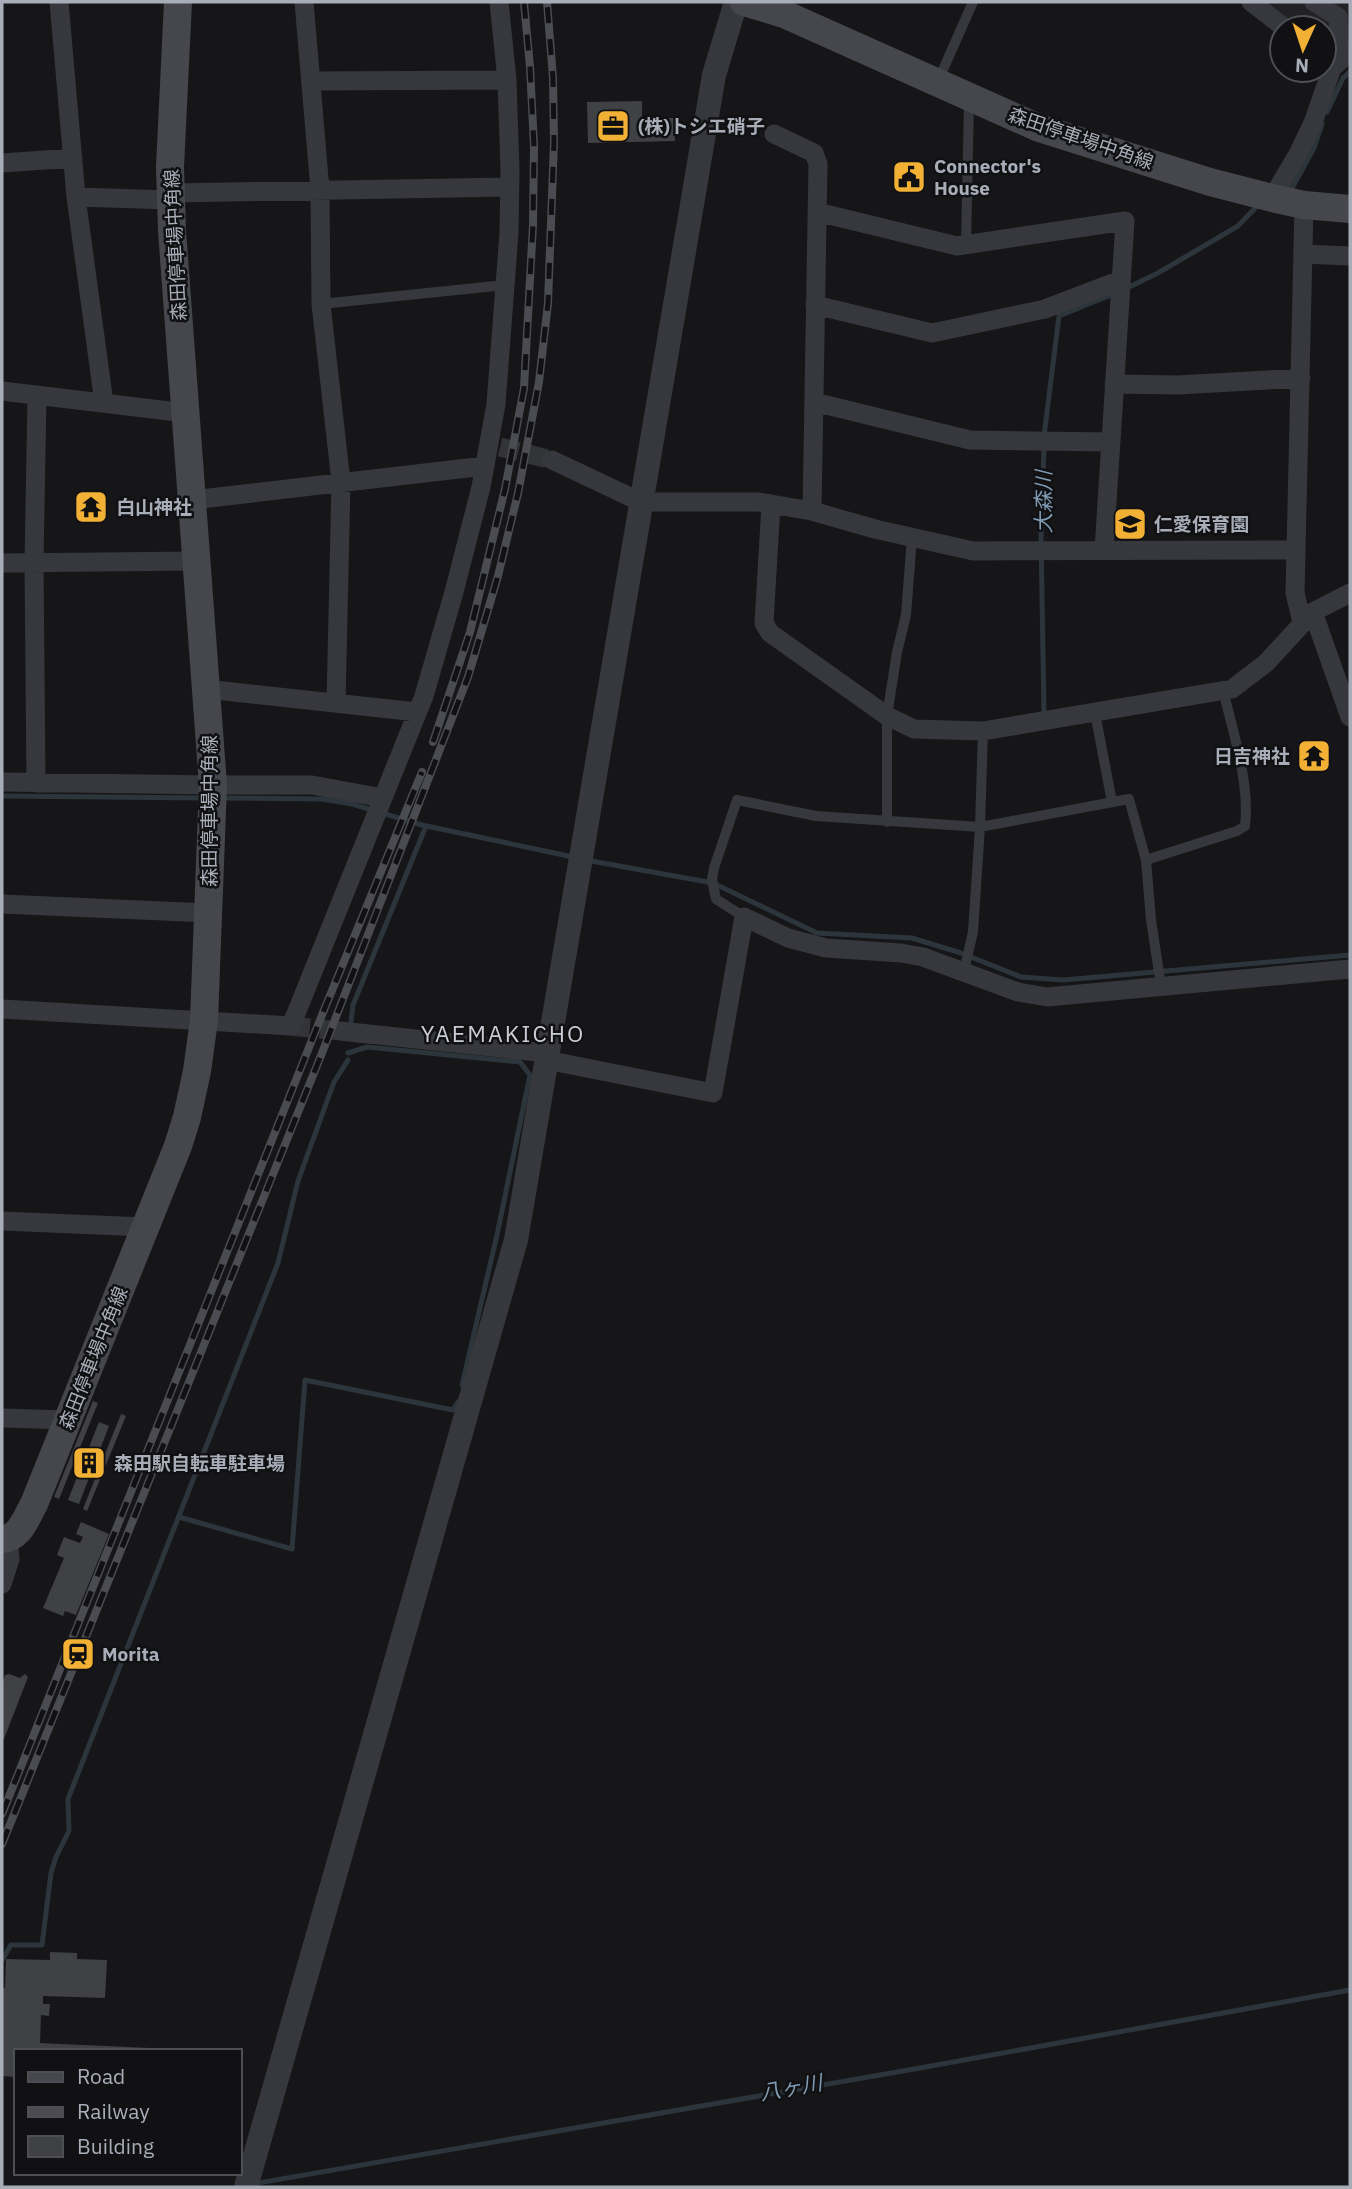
<svg xmlns="http://www.w3.org/2000/svg" width="1352" height="2189" font-family="'IBM Plex Sans','Noto Sans JP',sans-serif">
	<style>
		.built { fill: #222225 }
		.lines { fill: none; stroke-linecap: round; stroke-linejoin: round }
		.stream { stroke: #2c353c; stroke-width: 5 }
		.building { fill: #404145 }
		.minor-tunnel { stroke: #333438; stroke-width: 19; stroke-dasharray: 19 10; stroke-linecap: butt }
		.service { stroke: #37383d; stroke-width: 10 }
		.minor { stroke: #37383d; stroke-width: 19 }
		.tertiary { stroke: #37383d; stroke-width: 24 }
		.secondary { stroke: #45474d; stroke-width: 28 }
		.rail-casing { stroke: #4a4c52; stroke-width: 8 }
		.rail { stroke: #111113; stroke-width: 5; stroke-dasharray: 16; stroke-linecap: butt }
		.labels { text-anchor: middle; stroke-width: 5; stroke-linejoin: round; paint-order: stroke }
		.poi-label { font-size: 19px; font-weight: bold; fill: #a8adb8; stroke: #111113; text-anchor: start }
		.street-label { font-size: 19px; fill: #a8adb8; stroke: #111113 }
		.water-label { font-size: 21px; font-style: italic; fill: #7f9bb3; stroke: #111113 }
		.quarter-label { font-size: 23px; letter-spacing: 2px; fill: #c9ccd4; stroke: #111113 }
	</style>
	<rect width="100%" height="100%" fill="#161618"/>
	<path class="built" d="M1262,2H1350V34L1330,48L1324,47V28H1296Z"/>
	<g class="lines">
		<path class="stream" d="M1327,112L1343,78L1350,72
			M1292,188L1314,148L1322,124
			M1125,289L1158,273L1238,226L1258,205
			M1044,436L1059,316L1116,293
			M1044,446L1041,538L1044,714H1046
			M2,796L205,798
			M222,798L322,799L352,804L422,825L573,857
			M586,860L713,883L817,933L912,938L961,953L1021,977L1063,980L1350,955
			M351,1021L353,1005L426,826
			M348,1053L367,1047L520,1062L530,1075L497,1235L462,1385
			M179,1517L292,1549L305,1380L453,1410L458,1402
			M2,1960L11,1945H42L51,1873L56,1857L69,1831L68,1799L278,1263L298,1181L334,1082L348,1060
			M253,2184L920,2068L1350,1990"/>
	</g>
	<path class="building" d="M642,101V118H674L675,141L588,143L587,102Z
		M93,1401L98,1403L59,1499L54,1497Z
		M121,1414L126,1416L87,1511L83,1509Z
		M99,1422L109,1426L79,1504L68,1500Z
		M81,1522L109,1534L76,1615L65,1611L63,1616L43,1608L64,1558L57,1555L64,1537L80,1543L83,1537L76,1534Z
		M9,1674L20,1678L25,1674L28,1677L2,1744V1683L5,1675Z
		M50,1952L77,1953V1959L107,1960L105,1998L43,1996V2004H50L49,2016L41,2015L40,2043L172,2049V2051H16V2077L2,2076V1988H5L6,1959L50,1960Z"/>
	<g class="lines">
		<path class="minor-tunnel" d="M500,447L552,460
			M291,1026L340,1031"/>
		<path class="service" d="M938,81L973,2
			M966,245L969,102
			M321,304L505,285
			M1095,713L1112,802
			M887,822V716L897,652L906,615L912,537
			M1146,860L1237,831L1245,826C1250,783 1233,732 1223,690
			M744,917L716,899L712,880L714,868L737,800L816,816L980,827L1129,799L1146,860L1151,920L1161,986
			M964,971L973,932L980,827L983,731"/>
		<path class="minor" d="M59,2L76,197L104,403
			M304,2L320,190L321,304L341,482L336,703
			M1251,2L1285,28
			M1314,2L1338,17L1340,61L1324,54
			M311,81L507,80
			M774,134L814,153L818,164L812,511
			M2,163L73,158
			M171,193L509,187
			M76,197L171,200
			M1272,198L1298,154L1313,123L1332,68L1350,52
			M817,212L957,246L1125,221L1104,550
			M1303,254L1350,256
			M815,305L932,333L1045,309L1121,280
			M1114,384L1178,385L1301,378
			M2,391L186,413
			M814,402L970,440L1110,442
			M552,460L641,502H758L812,511L875,529L973,551L1296,550
			M192,500L485,466
			M771,504L764,623L770,633L887,716L914,729L983,731L1232,689L1266,663L1313,612L1350,593
			M2,563L196,561
			M1313,612L1350,717
			M1302,622L1295,593L1304,205
			M206,689L417,712
			M2,782L213,785H312L383,798
			M36,783L34,563L37,395
			M2,904L209,913
			M2,1009L291,1026L424,696L454,592L481,487L496,404L509,233L510,170L507,80L499,2
			M340,1031L547,1053
			M546,1060L713,1093L744,917L788,938L826,948L901,953L923,957L1018,992L1047,997L1350,969
			M2,1221L145,1227
			M2,1418L68,1420
			M2,1584L10,1559L8,1539"/>
		<path class="tertiary" d="M246,2187L516,1240L714,75L736,2"/>
		<path class="secondary" d="M744,2L784,14L1039,128L1210,182L1272,198L1304,205L1350,209
			M2,1539C20,1538 26,1518 34,1504L178,1146L187,1117L197,1071L204,1020L213,785L172,231L170,167L178,2"/>
		<defs>
			<path id="rail" d="M433,742L470,632L505,489L524,388L533,225L534,146L530,67L524,2
				M2,1814L324,1010L422,772
				M2,1844L322,1053L468,677L498,576L518,493L539,382L548,303L554,142L553,78L547,2"/>
		</defs>
		<use href="#rail" class="rail-casing"/>
		<use href="#rail" class="rail"/>
	</g>
	<defs>
		<symbol id="office-square" viewBox="-11 -11 22 22"><rect x="-9" y="-9" width="18" height="18" rx="4" fill="#f2b134" stroke="#111113"/><path d="M-6-3h4V-5.5h4V-3h4V5H-6ZM-1-4.5V-3h2v-1.5ZM-6 0V1H6V0Z" fill="#111"/></symbol>
		<symbol id="civic-square" viewBox="-11 -11 22 22"><rect x="-9" y="-9" width="18" height="18" rx="4" fill="#f2b134" stroke="#111113"/><path d="M-.6-6.5H3V-4.5H.6V-3L4-1V1h2V6H-6V1h2V-1L-.6-3ZM-1.2 2.5V6h2.4V2.5Z" fill="#111"/></symbol>
		<symbol id="temple-square" viewBox="-11 -11 22 22"><rect x="-9" y="-9" width="18" height="18" rx="4" fill="#f2b134" stroke="#111113"/><path d="M0-6L5-2H3V0L6.5 2.5H4V6H1.5V3h-3V6H-4V2.5H-6.5L-3 0V-2H-5Z" fill="#111"/></symbol>
		<symbol id="school-square" viewBox="-11 -11 22 22"><rect x="-9" y="-9" width="18" height="18" rx="4" fill="#f2b134" stroke="#111113"/><path d="M0-5L7-2L0 1L-7-2ZM-4 1L0 2.5L4 1V4Q0 6-4 4Z" fill="#111"/></symbol>
		<symbol id="building-square" viewBox="-11 -11 22 22"><rect x="-9" y="-9" width="18" height="18" rx="4" fill="#f2b134" stroke="#111113"/><path d="M-4-6H4V6H1V3H-1V6H-4ZM-2.5-4.3h1.7v1.8h-1.7ZM.8-4.3h1.7v1.8H.8ZM-2.5-1h1.7V.8h-1.7ZM.8-1h1.7V.8H.8Z" fill="#111"/></symbol>
		<symbol id="station-square" viewBox="-11 -11 22 22"><rect x="-9" y="-9" width="18" height="18" rx="4" fill="#f2b134" stroke="#111113"/><path d="M-3-6H3Q5-6 5-4V2Q5 4 3 4L4.5 6H3L1.5 4h-3L-3 6H-4.5L-3 4Q-5 4-5 2V-4Q-5-6-3-6ZM-3.5-4v3h7v-3ZM-3.5 1v1.5H-2V1ZM2 1v1.5H3.5V1Z" fill="#111"/></symbol>
	</defs>
	<g fill-rule="evenodd">
		<use href="#office-square" x="594" y="107" width="38" height="38"/>
		<use href="#civic-square" x="890" y="158" width="38" height="38"/>
		<use href="#temple-square" x="72" y="488" width="38" height="38"/>
		<use href="#school-square" x="1111" y="505" width="38" height="38"/>
		<use href="#temple-square" x="1295" y="737" width="38" height="38"/>
		<use href="#building-square" x="70" y="1444" width="38" height="38"/>
		<use href="#station-square" x="59" y="1635" width="38" height="38"/>
	</g>
	<g class="labels">
		<g class="poi-label">
			<text x="638" y="133">(株)トシエ硝子</text>
			<text x="934" y="173">Connector's<tspan x="934" dy="22">House</tspan></text>
			<text x="116" y="514">白山神社</text>
			<text x="1154" y="531">仁愛保育園</text>
			<text x="1290" y="763" text-anchor="end">日吉神社</text>
			<text x="114" y="1470">森田駅自転車駐車場</text>
			<text x="102" y="1661">Morita</text>
		</g>
		<g class="street-label">
			<text transform="translate(1081 138) rotate(19)" y="7">森田停車場中角線</text>
			<text transform="translate(175 245) rotate(-93)" y="7">森田停車場中角線</text>
			<text transform="translate(209 811) rotate(-90)" y="7">森田停車場中角線</text>
			<text transform="translate(93 1358) rotate(-68)" y="7">森田停車場中角線</text>
		</g>
		<g class="water-label">
			<text transform="translate(1044 502) rotate(-90)" y="7">大森川</text>
			<text transform="translate(791 2088) rotate(-10)" y="7">八ヶ川</text>
		</g>
		<g class="quarter-label">
			<text x="503" y="1042">YAEMAKICHO</text>
		</g>
	</g>
	<rect width="1352" height="2189" fill="none" stroke="#a8adb8" stroke-width="7"/>
	<rect x="14" y="2049" width="228" height="126" fill="#111113" stroke="#4d4f55" stroke-width="2"/>
	<rect x="28" y="2072" width="35" height="10" fill="#45474d" stroke="#4d4f55" stroke-width="2"/>
	<text x="77" y="2084" font-size="21" fill="#a8adb8">Road</text>
	<rect x="28" y="2107" width="35" height="10" fill="#4a4c52" stroke="#4d4f55" stroke-width="2"/>
	<text x="77" y="2119" font-size="21" fill="#a8adb8">Railway</text>
	<rect x="28" y="2136" width="35" height="21" fill="#404145" stroke="#4d4f55" stroke-width="2"/>
	<text x="77" y="2154" font-size="21" fill="#a8adb8">Building</text>
	<g transform="translate(1303 49) rotate(183)"><circle r="33" fill="#111113" stroke="#4d4f55" stroke-width="2"/>
	<path d="M0-5L12 26L0 18L-12 26Z" fill="#f2b134"/>
	<text y="-10" font-size="19" font-weight="bold" text-anchor="middle" fill="#a8adb8">N</text>
	</g>
</svg>
